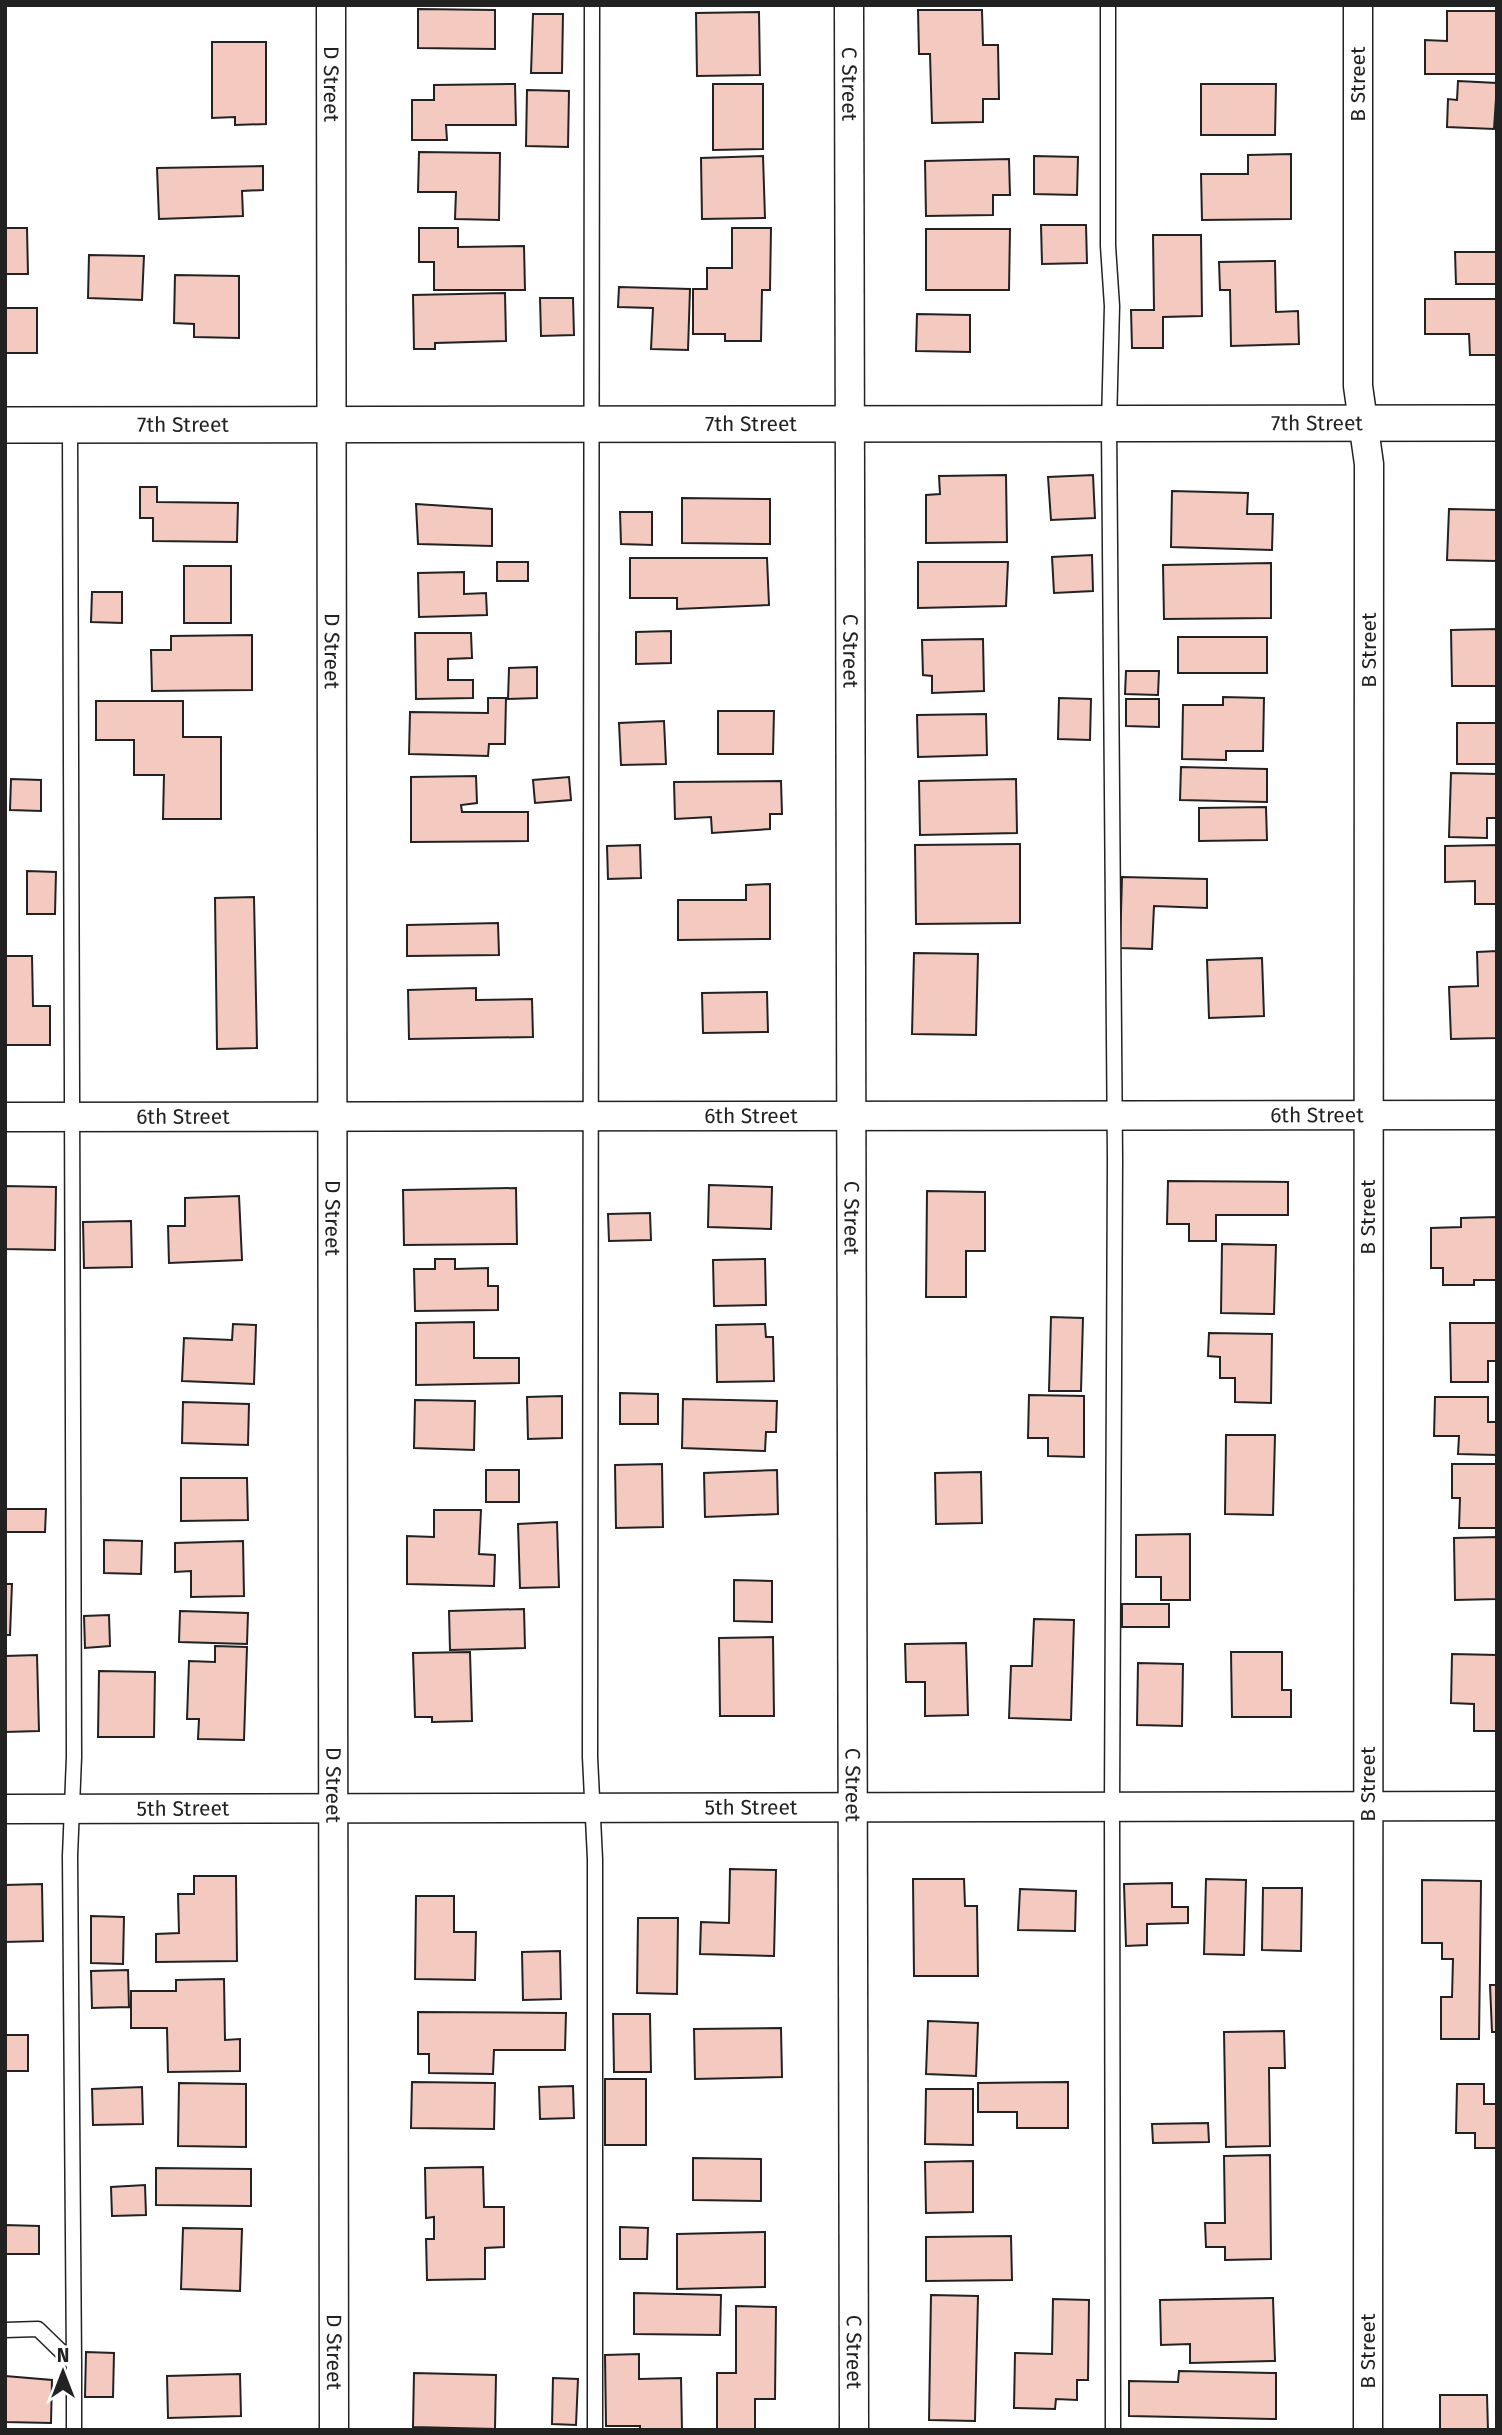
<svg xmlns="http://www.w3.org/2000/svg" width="1502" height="2435" font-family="'Fira Sans',sans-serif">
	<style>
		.building { fill: #f3c9c0; stroke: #222; stroke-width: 2 }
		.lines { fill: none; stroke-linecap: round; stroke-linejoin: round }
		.service-casing { stroke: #222; stroke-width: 17 }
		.minor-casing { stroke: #222; stroke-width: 31 }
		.tertiary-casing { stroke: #222; stroke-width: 38 }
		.service { stroke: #fff; stroke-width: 14 }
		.minor { stroke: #fff; stroke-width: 28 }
		.tertiary { stroke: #fff; stroke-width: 35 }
		.labels { text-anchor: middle; stroke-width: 5; stroke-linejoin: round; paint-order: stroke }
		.street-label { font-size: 21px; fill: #222; stroke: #fff }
	</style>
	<rect width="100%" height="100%" fill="#fff"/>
	<path class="building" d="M418,9L495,10V49L418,48Z
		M918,10H982L983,45H998L999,99H983V122L932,123L930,54H919Z
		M1447,11H1497V74H1425V40L1447,41Z
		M759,12L760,75L697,76L696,13Z
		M533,14H563L562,73H531Z
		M212,42H266V124L235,125V117L212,118Z
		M1458,81L1497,83L1494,129L1447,127L1448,99L1457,100Z
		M515,84L516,125H446L447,140H412V100H434V85Z
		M713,84H763V149L713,150Z
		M1201,84H1276L1275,135H1201Z
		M527,90L569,91L568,147L526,146Z
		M419,152L500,153L499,220L455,219L456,192H418Z
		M1291,154V219L1202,220L1201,174H1248V155Z
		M763,156L765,218L702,219L701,158Z
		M1034,156L1078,157L1077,195L1034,194Z
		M1009,159L1010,195H993V215L926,216L925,161Z
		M263,166V190L242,191L243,216L159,219L157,168Z
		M1041,225H1086L1087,263L1042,264Z
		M5,228H27L28,274H5Z
		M419,228H458V247L524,246L525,290H434V262H419Z
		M732,228H771L770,290H762L761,341H725V334H693V289H707V268H732Z
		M926,229H1010L1009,290H926Z
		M1153,235H1201L1202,316L1163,317V348H1132L1131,310H1154Z
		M1455,252H1497V284H1456Z
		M89,255L144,256L142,300L88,298Z
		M1275,261L1276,312L1298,311L1299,344L1231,346L1230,290H1220L1219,262Z
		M175,275L239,276V338L194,337V324L174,323Z
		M619,287L690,289L688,350L651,349L653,308L618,307Z
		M505,293L506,341L435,343V349H414L413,295Z
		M540,298H573L574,335L541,336Z
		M1425,299H1497V355H1470L1469,334H1425Z
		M5,308H37V353H5Z
		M917,314L970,315V352L916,351Z
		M1006,475L1007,542L926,543V495L940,494L939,476Z
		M1093,475L1095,518L1051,520L1048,477Z
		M140,487H157V502L238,503L237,542L153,541V518H140Z
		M1172,491L1248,493L1247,514H1273L1272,550L1171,547Z
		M682,498L770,499V544L682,543Z
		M416,504L492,509V546L418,544Z
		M1449,509L1497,510V561L1447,560Z
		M620,512H652V545L621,544Z
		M1092,555L1093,591L1054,593L1052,557Z
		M630,558H767L769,605L677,609V598H630Z
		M497,562H528V581H497Z
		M918,562H1008L1006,606L918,608Z
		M1271,563V618L1164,619L1163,565Z
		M184,566H231V623H184Z
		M464,572V594L486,593L487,615L419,617L418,573Z
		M92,592H122V623L91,622Z
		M1497,629V686H1452L1451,630Z
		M671,631V663L636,664V632Z
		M415,633H471L472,658L448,659V680H473V698L416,699Z
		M252,635V690L152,691L151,650H171V636Z
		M1178,637H1267V673H1178Z
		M983,639L984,691L932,693V676L923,675L922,640Z
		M537,667V698L508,699L509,668Z
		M1126,671H1159L1158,695L1125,694Z
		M1223,697L1264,698L1263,751H1226V760L1182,759L1183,705H1223Z
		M488,698H506L505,744H489L488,756L409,754L410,712L488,713Z
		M1059,698L1091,699L1090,740L1058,739Z
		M1126,699H1159V727L1126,726Z
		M96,701H183V737H221V819H163L164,775H134V740H96Z
		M718,711H774L773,754H718Z
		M986,714L987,755L918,757L917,715Z
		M664,721L666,764L621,765L619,723Z
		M1457,723H1497V764H1457Z
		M1181,767L1267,769V802L1180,800Z
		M1451,773L1497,774V818H1487V838L1449,837Z
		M476,776L477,803L461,805L462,812H528V841L411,842V777Z
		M569,777L571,800L535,803L533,780Z
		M11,779L41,780V811L10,810Z
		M1016,779L1017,833L920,835L919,781Z
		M781,781L782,814H770V829L712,833L711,817L675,819L674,782Z
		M1266,807L1267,840L1199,841V808Z
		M1020,844V923L916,924L915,845Z
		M640,845L641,878L608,879L607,846Z
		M1497,845V904H1475V881L1445,882V846Z
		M27,871L56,872L55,914H27Z
		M1122,877L1207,879V908L1154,906L1152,949L1120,948Z
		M770,884V939L678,940V900H746V885Z
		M254,897L257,1048L217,1049L215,898Z
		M498,923L499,955L407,956V925Z
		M1497,951V1038L1451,1039L1449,987L1478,986L1477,952Z
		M914,953L978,954L976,1035L912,1034Z
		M5,956H32L33,1006H50V1045H5Z
		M1262,958L1264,1016L1209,1018L1207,960Z
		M476,988V1000L532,999L533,1037L409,1039L408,990Z
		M767,992L768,1032L703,1033L702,993Z
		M1168,1181L1288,1182V1215H1216V1241H1189V1224H1167Z
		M709,1185L772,1187L771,1229L708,1227Z
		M5,1186L56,1187L55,1250L5,1249Z
		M516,1188L517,1244L404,1245L403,1190Z
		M927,1191L985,1192V1251H966V1297H926Z
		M239,1196L242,1260L169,1263L168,1226H185V1198Z
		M650,1213L651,1240L609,1241L608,1214Z
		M1497,1217V1280H1474V1285H1443V1268H1431V1228L1461,1227V1218Z
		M131,1221L132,1267L84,1268L83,1222Z
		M1222,1244L1276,1245L1274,1314L1221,1313Z
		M435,1259H455V1269L488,1268V1286H498V1310L415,1311L414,1269H435Z
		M765,1259L766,1305L714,1306L713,1260Z
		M1051,1317L1083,1318L1081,1391H1049Z
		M474,1322V1358H519V1383L416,1385V1323Z
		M1450,1323H1497V1361H1488V1382H1451Z
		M233,1324L256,1325L254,1384L182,1381L184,1338L232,1340Z
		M765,1324L766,1337H773L774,1381L717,1382L716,1325Z
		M1209,1333L1272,1334L1271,1403L1235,1402V1378H1220V1357L1208,1356Z
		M620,1393L658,1394V1424H620Z
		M1029,1395L1084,1396V1457L1048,1456V1438H1028Z
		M562,1396V1438L528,1439L527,1397Z
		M1435,1397H1488V1422H1497V1455L1458,1454L1459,1436H1434Z
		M683,1399L777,1401L776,1432H766L765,1451L682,1448Z
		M415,1400L475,1401L474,1450L414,1448Z
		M183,1402L249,1404L248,1445L182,1443Z
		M1226,1435H1275L1273,1515L1225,1514Z
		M662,1464L663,1527L616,1528L615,1465Z
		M1452,1464H1497V1528H1459L1460,1498H1452Z
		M486,1470H519V1502H486Z
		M777,1470L778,1514L705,1517L704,1473Z
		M981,1472L982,1523L936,1524L935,1473Z
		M181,1478H247L248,1520L181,1521Z
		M5,1509H46L45,1532H5Z
		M434,1510H481L479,1554L495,1555L494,1586L407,1584V1536L434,1537Z
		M557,1522L559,1587L520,1588L518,1524Z
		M1190,1534V1600H1161V1577H1136V1535Z
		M1497,1537V1599L1455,1600L1454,1538Z
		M104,1540L142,1541L141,1574L104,1573Z
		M243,1541L244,1596L191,1597V1571L175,1572V1543Z
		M734,1580L772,1581V1622L734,1621Z
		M5,1584H12L10,1635H5Z
		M1122,1604H1169V1627H1122Z
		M524,1609L525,1648L450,1650L449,1611Z
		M180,1611L248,1613L247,1644L179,1642Z
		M109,1615L110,1646L85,1648L84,1616Z
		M1034,1619L1074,1620L1071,1720L1009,1718L1011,1666H1032Z
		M773,1637L774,1716H720L719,1638Z
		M966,1643L968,1715L925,1716V1682H906L905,1644Z
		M215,1646L247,1647L244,1740L198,1739L199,1719H187L189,1661L215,1662Z
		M470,1652L472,1721L432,1722V1717H415L413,1653Z
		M1231,1652H1282V1690H1291V1717H1232Z
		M1452,1654L1497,1655V1731H1474V1704L1451,1703Z
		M37,1655L39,1731L5,1732V1656Z
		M1138,1663L1183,1664L1182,1726L1137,1725Z
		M99,1671L155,1672L154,1737H98Z
		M730,1869L776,1870L774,1956L700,1954L701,1922L729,1923Z
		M194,1876H236L237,1961L156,1962V1934L179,1933L178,1894H194Z
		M913,1879H964L965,1906H977L978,1976H914Z
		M1206,1879L1246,1880L1244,1955L1204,1954Z
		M1422,1880L1481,1881L1479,2039H1441V1997H1452L1453,1959H1442V1943H1422Z
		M1172,1883V1907H1188V1923L1147,1924V1945L1126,1946L1124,1884Z
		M42,1884L43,1941L5,1942V1885Z
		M1263,1888H1302L1301,1951L1262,1950Z
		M1020,1889L1076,1891L1075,1931L1018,1930Z
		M416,1896H454V1932H476L475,1980L415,1979Z
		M91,1916L124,1917L123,1964L91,1963Z
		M638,1918H678L677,1994L637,1993Z
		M560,1951L561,1999L523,2000L522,1952Z
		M128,1970L129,2007L92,2008L91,1971Z
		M224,1979L225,2040L240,2039V2071L168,2072L167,2028H131V1991H176V1980Z
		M1490,1985H1497V2032H1492Z
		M418,2012L566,2013L565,2050H494L493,2074L429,2073V2054H418Z
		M613,2014H650L651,2072H614Z
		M928,2021L978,2023L976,2076L926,2074Z
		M781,2028L782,2077L695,2079L694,2029Z
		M1284,2031L1285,2068H1269L1270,2146L1226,2147L1224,2032Z
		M5,2035H28V2071H5Z
		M605,2079H646V2145H605Z
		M412,2082L495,2083L494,2129L411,2128Z
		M1068,2082V2128H1017V2112H978V2083Z
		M179,2083L246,2084V2147L178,2146Z
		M1457,2084H1484V2104H1497V2148H1475V2133H1456Z
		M573,2086L574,2118L540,2119L539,2087Z
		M142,2087L143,2124L93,2125L92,2089Z
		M926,2089H973V2145L925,2144Z
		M1208,2123L1209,2142L1153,2143L1152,2124Z
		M1270,2155L1271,2259L1225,2260V2247H1206L1205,2223H1225L1224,2156Z
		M693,2158L761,2159V2201L693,2200Z
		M973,2161V2212L926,2213L925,2162Z
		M483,2167L484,2207H504V2247L485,2248V2279L427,2280L426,2239H434V2217L426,2218L425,2168Z
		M156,2168L251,2169V2206L156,2205Z
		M145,2185L146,2215L112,2216L111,2187Z
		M5,2225L39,2226V2254H5Z
		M620,2227L648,2228L647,2259H620Z
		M183,2228L242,2229L240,2291L181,2289Z
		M765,2232V2287L677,2289V2234Z
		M1011,2236L1012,2280L926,2281V2237Z
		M634,2293L721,2295L720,2335L634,2334Z
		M931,2295L978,2296L975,2421L929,2420Z
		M1273,2298L1275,2361L1190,2363V2344L1161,2345L1160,2300Z
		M1053,2299L1089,2300L1088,2380H1077V2400L1056,2399L1055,2409L1014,2408L1015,2353L1052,2354Z
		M736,2306L776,2307L775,2399H755V2429H717V2373H736Z
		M86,2352L114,2353L113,2397H85Z
		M639,2354V2379L681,2378L682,2430H640V2426H606L605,2355Z
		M1179,2371L1276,2373V2419L1129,2416V2381L1178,2382Z
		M414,2373L496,2375L495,2429L413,2427Z
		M240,2374L241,2416L168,2418L167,2376Z
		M5,2376L52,2380L51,2423L5,2422Z
		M553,2378L578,2379L576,2425L552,2424Z
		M1440,2395H1487L1488,2430H1440Z"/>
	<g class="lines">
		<defs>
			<path id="service" d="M592,5L590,1757L595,1859V2430
				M1108,5V246L1112,306L1109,424L1115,1160L1112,1807L1113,2430
				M70,425L74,1757L70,1856L74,2364
				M5,2330L38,2329L74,2364V2430"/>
			<g id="minor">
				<path id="s1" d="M331,5L334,2430"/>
				<path id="s2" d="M849,5L854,2430"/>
				<path d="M1358,5V386L1369,464L1368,2430"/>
				<path id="s3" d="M5,1117L1497,1115"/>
				<path id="s4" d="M5,1809L1497,1806"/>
			</g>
			<g id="tertiary">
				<path id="s5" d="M5,425L1497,423"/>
			</g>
		</defs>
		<use href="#service" class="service-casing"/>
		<use href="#minor" class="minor-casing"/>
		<use href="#tertiary" class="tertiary-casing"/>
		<use href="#service" class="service"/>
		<use href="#minor" class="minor"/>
		<use href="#tertiary" class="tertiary"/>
	</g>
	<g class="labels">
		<g class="street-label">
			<text dy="7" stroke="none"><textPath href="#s1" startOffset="79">D Street</textPath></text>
			<text dy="7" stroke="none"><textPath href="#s2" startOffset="79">C Street</textPath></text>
			<text transform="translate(1358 84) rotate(-90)" y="7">B Street</text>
			<text dy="7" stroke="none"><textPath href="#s5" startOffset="746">7th Street</textPath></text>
			<text dy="7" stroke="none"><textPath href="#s5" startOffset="1312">7th Street</textPath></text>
			<text dy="7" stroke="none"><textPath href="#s5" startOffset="178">7th Street</textPath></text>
			<text dy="7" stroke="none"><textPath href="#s1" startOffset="646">D Street</textPath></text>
			<text transform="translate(1369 650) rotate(-90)" y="7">B Street</text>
			<text dy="7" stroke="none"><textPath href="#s2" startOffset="646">C Street</textPath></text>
			<text dy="7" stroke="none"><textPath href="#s3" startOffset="1312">6th Street</textPath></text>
			<text dy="7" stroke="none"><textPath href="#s3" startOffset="746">6th Street</textPath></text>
			<text dy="7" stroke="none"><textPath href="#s3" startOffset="178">6th Street</textPath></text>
			<text dy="7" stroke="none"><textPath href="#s1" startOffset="1213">D Street</textPath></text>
			<text dy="7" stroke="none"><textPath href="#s2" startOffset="1213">C Street</textPath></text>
			<text transform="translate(1368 1217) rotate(-90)" y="7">B Street</text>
			<text dy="7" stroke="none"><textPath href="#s1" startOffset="1780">D Street</textPath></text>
			<text dy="7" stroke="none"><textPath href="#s2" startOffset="1780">C Street</textPath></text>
			<text transform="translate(1368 1784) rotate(-90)" y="7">B Street</text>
			<text dy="7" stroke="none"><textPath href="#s4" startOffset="746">5th Street</textPath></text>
			<text dy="7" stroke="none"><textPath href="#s4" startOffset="178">5th Street</textPath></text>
			<text dy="7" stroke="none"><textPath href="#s1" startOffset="2347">D Street</textPath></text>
			<text dy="7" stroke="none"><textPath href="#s2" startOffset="2347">C Street</textPath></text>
			<text transform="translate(1368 2351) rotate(-90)" y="7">B Street</text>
		</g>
	</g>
	<rect width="1502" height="2435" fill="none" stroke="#222222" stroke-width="14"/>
	<g transform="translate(63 2372)" stroke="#ffffff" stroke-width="5" paint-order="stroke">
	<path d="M0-5L12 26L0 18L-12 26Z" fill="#222222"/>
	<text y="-10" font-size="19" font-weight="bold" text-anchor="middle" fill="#222222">N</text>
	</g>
</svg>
